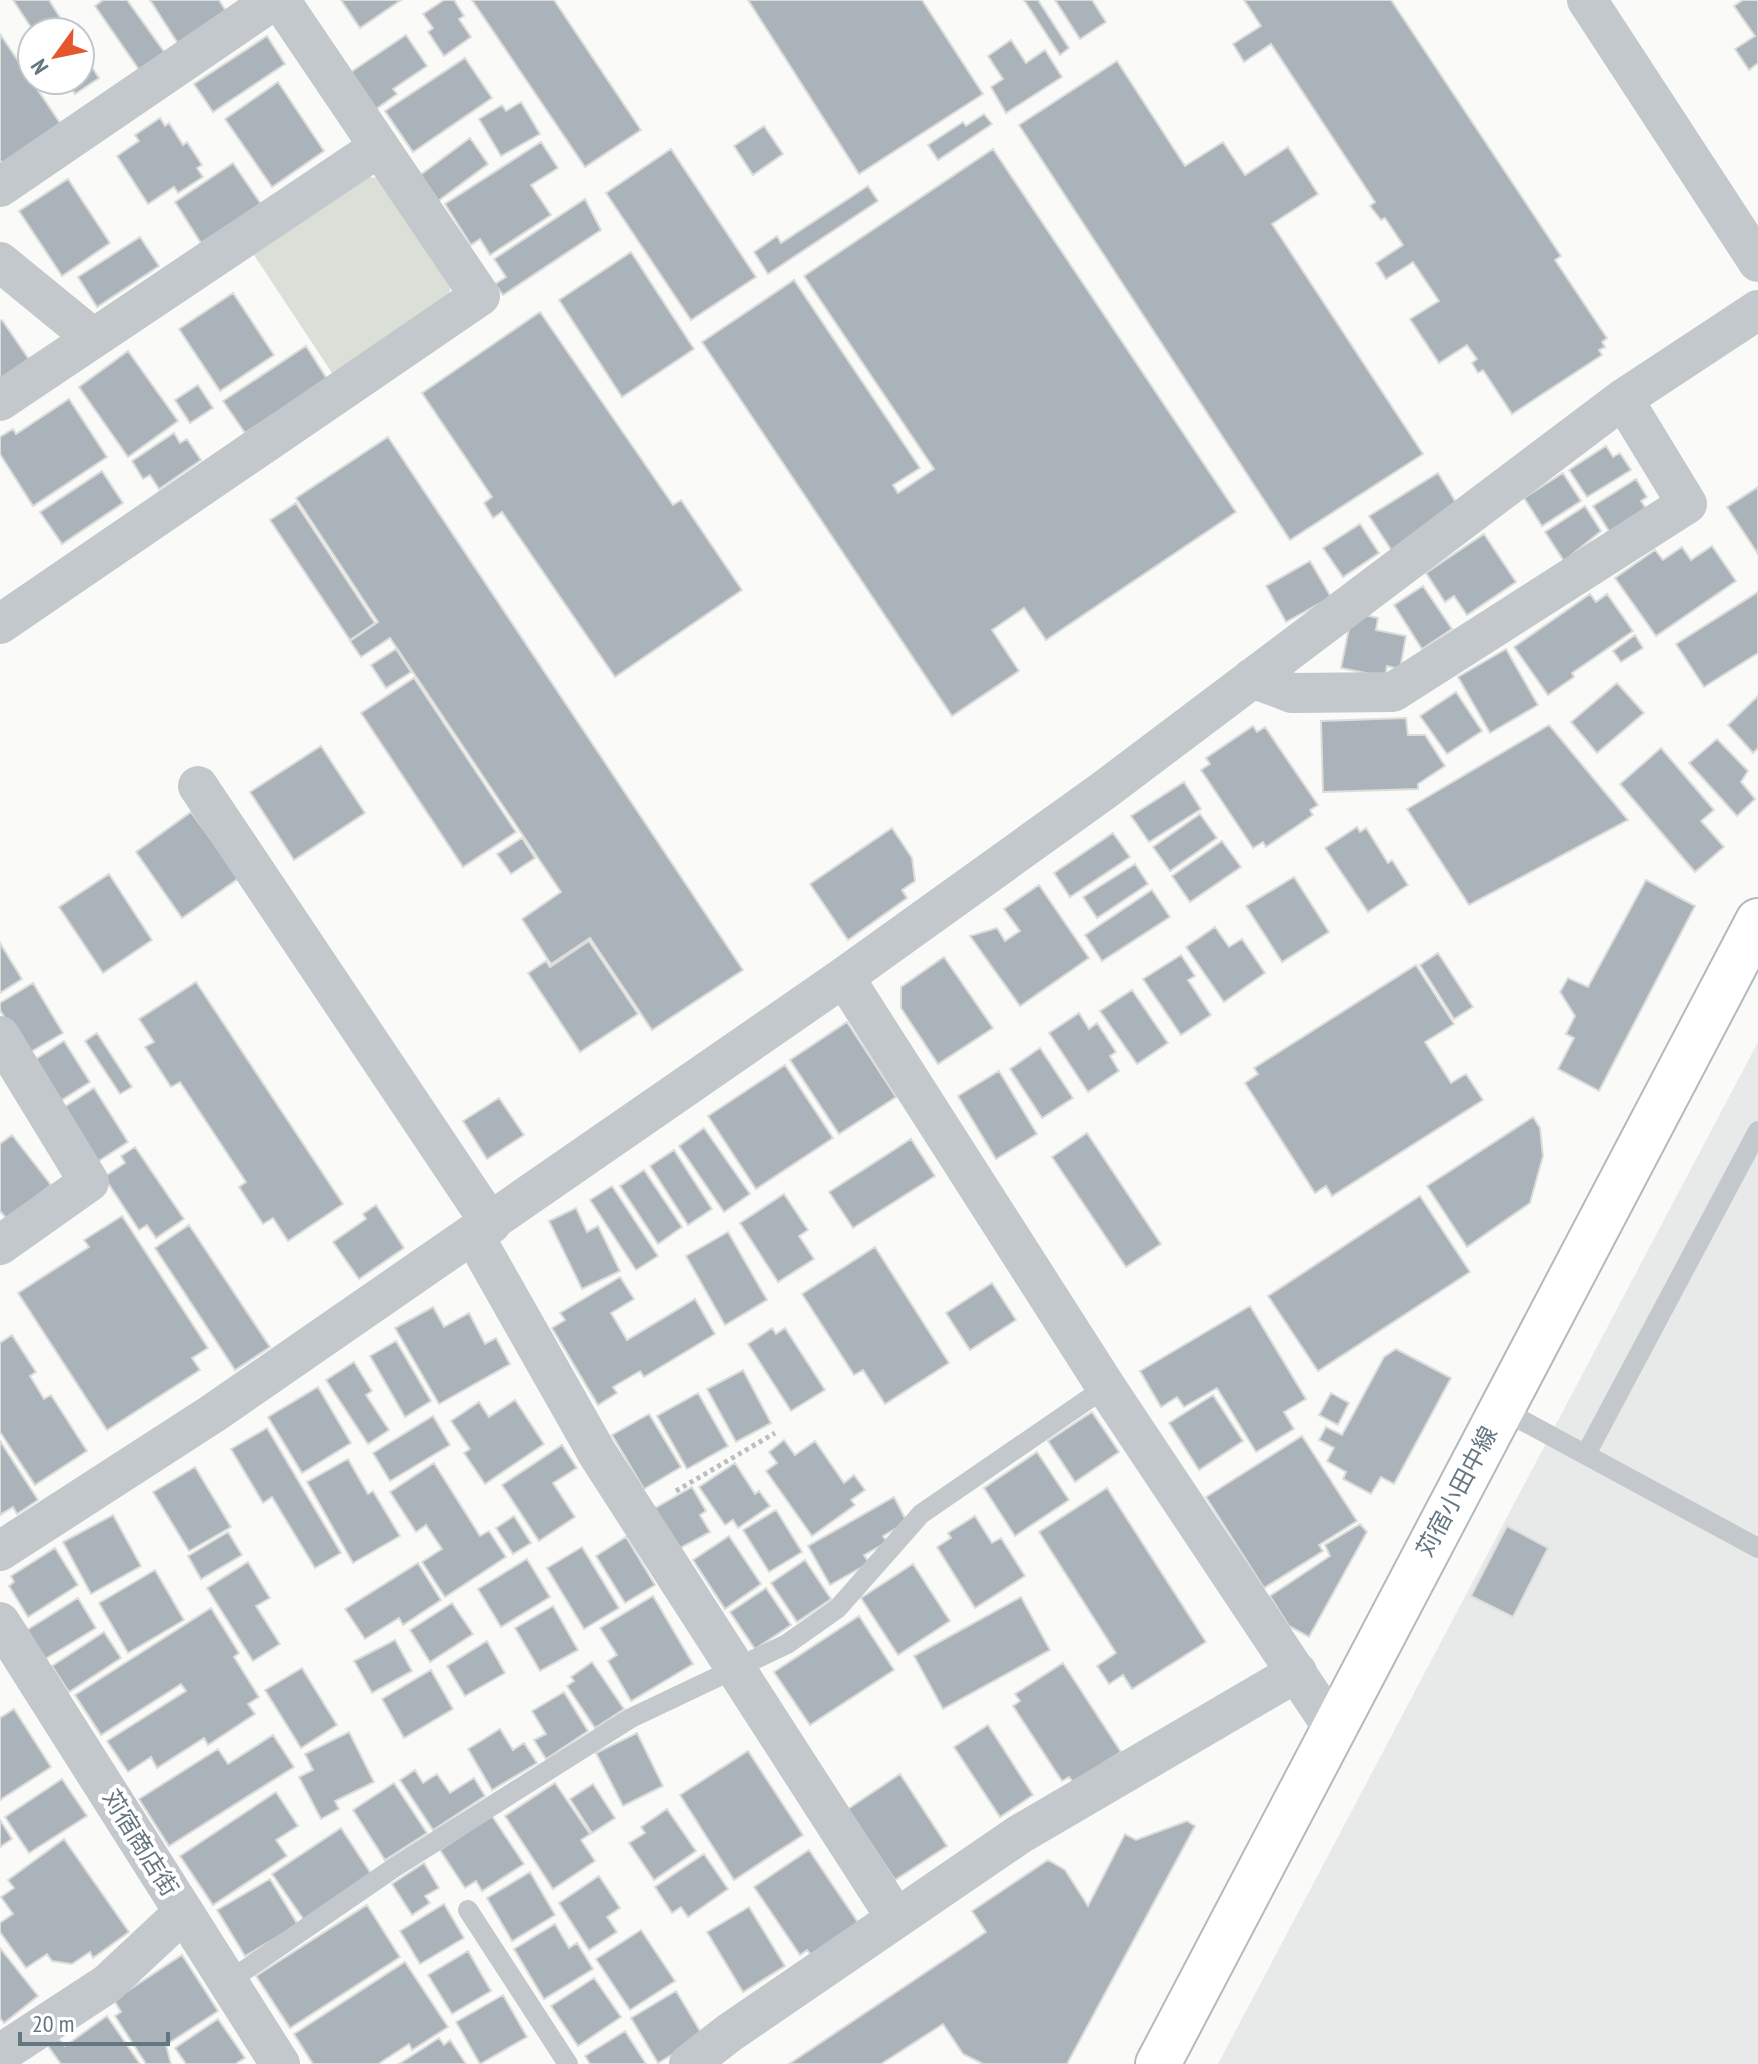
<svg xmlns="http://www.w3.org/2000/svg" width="1758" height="2064" font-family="'PT Sans Narrow','Noto Sans JP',sans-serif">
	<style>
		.built { fill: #e8e9e9 }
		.green { fill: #dadfd7 }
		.building { fill: #aab3b9; stroke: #dcdcda; stroke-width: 2 }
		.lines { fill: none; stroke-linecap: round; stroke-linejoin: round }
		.secondary-casing { stroke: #b3babf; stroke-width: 48 }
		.path { stroke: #bbbfc2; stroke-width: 5; stroke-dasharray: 4 4; stroke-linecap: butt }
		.lane { stroke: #c3c8cc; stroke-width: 20 }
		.street { stroke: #c3c8cc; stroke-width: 40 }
		.secondary { stroke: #fff; stroke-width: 44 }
		.labels { text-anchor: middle; stroke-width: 8; stroke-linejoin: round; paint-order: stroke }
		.street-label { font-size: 24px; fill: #657683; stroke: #fff }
	</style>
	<rect width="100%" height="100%" fill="#fafaf8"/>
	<path class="built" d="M1758,1042V2064H1218Z"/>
	<path class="green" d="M364,176L383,179L453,280L447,300L334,376L252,252Z"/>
	<path class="building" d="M13,0H49L61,19L34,32Z
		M103,0H127L165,53L140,71L95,6Z
		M150,0H219L227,13L179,45Z
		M341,0H401L360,28Z
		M444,0H454L464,16L459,19L471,37L444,56L428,32L433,28L423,14Z
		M472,0H554L641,130L585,167Z
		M748,0H922L983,94L859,174Z
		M1024,0H1038L1069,48L1060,55Z
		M1055,0H1092L1106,22L1080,39Z
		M1244,0H1391L1561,256L1555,260L1607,338L1602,342L1605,347L1599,350L1602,355L1512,414L1483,370L1478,373L1472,363L1477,359L1467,345L1439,363L1410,319L1439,301L1413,262L1386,279L1376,263L1403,245L1385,218L1381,220L1370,206L1375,202L1271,44L1244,62L1233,44L1261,26Z
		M1743,0H1758V63L1749,70L1735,49L1755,36L1734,6Z
		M0,34L62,126L4,165L0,160Z
		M406,35L427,66L393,89L397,94L376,109L351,72Z
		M267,36L285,64L213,112L194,84Z
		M1011,40L1026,63L1045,50L1062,77L1006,113L991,87L1003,79L988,56Z
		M80,49L99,78L75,94L66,80H80Z
		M465,58L492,98L413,152L385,111Z
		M1117,61L1185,166L1223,142L1245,175L1288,147L1318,194L1272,224L1423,454L1290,540L1019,125Z
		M278,82L324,151L272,187L225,119Z
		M521,102L540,134L501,156L479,119L502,105L506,111Z
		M984,114L992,124L938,160L928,145L963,122L966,126Z
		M160,118L165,126L169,123L183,145L187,142L202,165L197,168L203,177L178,193L174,187L148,204L117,156L139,141L135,135Z
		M764,126L783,154L753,175L734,146Z
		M470,138L488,164L438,201L419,176Z
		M541,142L558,168L531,185L551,215L490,255L480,239L471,245L445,204Z
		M671,149L756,277L691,320L606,193Z
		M993,149L1236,512L1046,640L1024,608L992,630L1019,671L952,716L702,342L794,280L920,468L893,485L898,493L934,469L804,276Z
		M233,163L261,204L201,243L175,202Z
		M68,179L110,243L62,276L19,211Z
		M868,186L878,201L768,274L754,252L777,236L781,243Z
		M585,199L601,230L503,295L495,284L506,277L494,259Z
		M140,237L159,266L97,307L78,277Z
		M631,252L694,349L622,397L559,300Z
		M233,293L274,355L220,391L179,329Z
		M540,312L673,505L681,500L742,590L615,677L502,512L493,518L484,503L492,497L422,393Z
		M2,320L30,361L0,381V321Z
		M306,346L327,379L245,433L223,401Z
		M128,351L178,421L128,457L79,387Z
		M198,385L213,408L190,423L175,400Z
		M69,399L107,457L33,506L0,454V437L13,429L16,434Z
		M174,433L180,443L187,439L201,460L159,489L150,475L143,479L132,461Z
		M388,437L743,970L652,1030L590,938L551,964L522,919L561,892L390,638L361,657L350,641L378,622L296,498Z
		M1606,446L1613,457L1620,453L1631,470L1587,497L1569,470Z
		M102,471L123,503L62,544L40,512Z
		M1438,473L1460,509L1392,551L1369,516Z
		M1563,473L1581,501L1542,526L1524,498Z
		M1636,479L1647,497L1641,501L1647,510L1611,534L1593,506Z
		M1758,487V554L1727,507Z
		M296,503L375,623L350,640L270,520Z
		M1585,506L1601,531L1564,561L1545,532Z
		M1360,524L1379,553L1343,577L1323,548Z
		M1484,534L1516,582L1467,615L1454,596L1445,602L1426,573Z
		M1712,546L1736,581L1656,636L1615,578L1655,550L1663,560L1682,547L1691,560Z
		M1310,561L1331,597L1286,622L1266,586Z
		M1423,586L1452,629L1422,649L1394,605Z
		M1758,592V653L1704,687L1676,644Z
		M1590,594L1596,602L1607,594L1633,631L1572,673L1574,677L1548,695L1514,647Z
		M1365,615L1378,618L1376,630L1406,636L1400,669L1387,666L1385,677L1341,668L1349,628Z
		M1635,635L1643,648L1621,662L1613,651Z
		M396,649L411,672L386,688L371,665Z
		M1506,649L1538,705L1490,733L1458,677Z
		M414,678L516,832L463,867L361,713Z
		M1617,683L1644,713L1597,753L1571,722Z
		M1456,692L1482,731L1447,754L1420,716Z
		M1758,696V748L1753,753L1728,725Z
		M1406,718L1408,735H1425L1445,766L1418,784V789L1323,792L1321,721Z
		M1549,725L1628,820L1469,905L1407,809Z
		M1253,726L1257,732L1265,727L1318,805L1310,810L1313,815L1266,847L1263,842L1253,848L1201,770L1210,764L1206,758Z
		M1717,739L1748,771L1741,782L1755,799L1737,816L1689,763Z
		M321,746L365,813L294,860L250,792Z
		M1661,748L1714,810L1701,821L1724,847L1695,872L1620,784Z
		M1184,782L1201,809L1149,842L1131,816Z
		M191,812L239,878L182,918L136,852Z
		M1200,814L1217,838L1170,871L1153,847Z
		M1357,827L1360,832L1366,828L1388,863L1392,860L1408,885L1368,912L1325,848Z
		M892,828L912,858L915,881L902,890L907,898L848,940L810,884Z
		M1113,833L1130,857L1070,897L1054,873Z
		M522,838L535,858L511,874L497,854Z
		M1222,841L1241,867L1190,902L1172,876Z
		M1135,864L1148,884L1097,918L1083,897Z
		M109,874L152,940L103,973L59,907Z
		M1294,877L1329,932L1282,962L1246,906Z
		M1646,880L1695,906L1599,1091L1558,1069L1574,1038L1566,1034L1575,1016L1560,992L1568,978L1588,987Z
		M1039,885L1089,958L1020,1006L970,936L997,928L1005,941L1020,931L1004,909Z
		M1152,890L1170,917L1102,961L1085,935Z
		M1215,927L1229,947L1242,939L1265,973L1224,1002L1186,947Z
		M589,941L638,1014L580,1052L528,973L546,961L550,967Z
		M0,943L22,979L0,993Z
		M1438,953L1473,1007L1454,1019L1420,965Z
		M1181,955L1195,976L1188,980L1211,1015L1181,1035L1143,979Z
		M944,957L993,1028L938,1064L901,1008V987Z
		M1416,965L1454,1024L1425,1042L1451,1083L1466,1074L1483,1100L1332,1196L1326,1186L1315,1193L1245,1083L1258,1074L1254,1068Z
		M196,982L343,1204L288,1241L273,1218L263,1224L239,1187L246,1182L180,1082L171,1087L145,1047L154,1042L139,1019Z
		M33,983L63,1033L27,1054L0,1010V1003Z
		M1132,990L1168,1043L1137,1064L1100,1011Z
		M1079,1013L1089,1029L1097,1023L1116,1052L1110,1056L1119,1071L1088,1092L1049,1033Z
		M847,1022L896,1097L839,1134L790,1060Z
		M97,1033L132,1087L120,1094L85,1041Z
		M64,1041L90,1082L54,1105L28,1064Z
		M1040,1048L1073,1098L1042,1118L1010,1069Z
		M785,1065L833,1138L756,1189L708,1116Z
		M999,1071L1037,1134L996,1159L958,1096Z
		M94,1088L128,1142L97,1162L63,1108Z
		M499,1098L524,1135L487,1159L463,1121Z
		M1533,1117L1540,1128L1543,1156L1530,1203L1467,1247L1427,1186Z
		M704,1128L750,1194L724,1212L679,1146Z
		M1087,1133L1161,1244L1126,1267L1052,1157Z
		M12,1135L51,1185L7,1219L0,1211V1144Z
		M911,1139L935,1176L853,1228L829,1192Z
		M135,1147L184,1219L156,1238L147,1225L139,1230L104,1177L125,1163L121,1156Z
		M674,1150L712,1209L688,1225L650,1166Z
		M644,1170L682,1227L658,1244L620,1186Z
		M612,1186L658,1256L636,1270L590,1200Z
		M784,1194L808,1230L799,1236L814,1259L778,1282L740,1223Z
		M1420,1196L1470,1272L1318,1371L1268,1296Z
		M376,1205L404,1248L359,1279L333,1242L366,1219L363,1214Z
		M576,1208L587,1232L598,1226L620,1271L582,1289L549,1221Z
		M122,1216L208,1348L192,1358L200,1370L107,1430L18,1293L89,1247L84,1240Z
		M189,1225L270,1347L235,1370L155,1248Z
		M728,1232L767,1300L725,1325L686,1256Z
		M875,1247L949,1363L885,1404L863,1370L854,1375L802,1294Z
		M620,1277L634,1299L611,1313L627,1340L695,1299L715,1334L644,1377L640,1371L613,1387L617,1393L598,1405L552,1328L565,1320L560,1313Z
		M992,1283L1016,1320L970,1350L946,1313Z
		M1250,1306L1306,1399L1284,1412L1294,1429L1256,1452L1217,1388L1184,1407L1177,1397L1161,1407L1140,1371Z
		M433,1307L444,1327L469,1313L485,1344L496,1338L510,1364L439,1404L395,1328Z
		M772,1328L776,1334L785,1328L825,1390L791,1411L748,1344Z
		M12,1335L36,1372L30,1376L44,1399L51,1395L87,1451L35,1485L0,1432V1343Z
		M396,1341L431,1401L405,1417L370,1356Z
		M1396,1349L1451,1378L1394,1484L1381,1477L1371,1494L1343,1479L1346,1472L1327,1461L1334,1448L1319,1440L1326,1427L1342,1435L1384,1357Z
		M354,1362L372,1391L366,1395L389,1430L368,1444L326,1380Z
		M743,1370L771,1423L736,1442L707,1389Z
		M318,1387L351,1443L302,1473L268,1417Z
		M698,1393L728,1446L687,1469L657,1416Z
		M1331,1393L1349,1403L1338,1425L1319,1415Z
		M1213,1395L1243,1441L1199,1470L1169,1423Z
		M515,1400L544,1444L485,1484L464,1453L470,1449L451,1421L479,1402L489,1417Z
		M1092,1412L1119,1452L1075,1482L1048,1441Z
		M649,1414L681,1467L644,1489L612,1435Z
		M433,1416L450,1445L390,1481L373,1453Z
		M267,1428L341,1553L315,1568L272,1497L263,1503L231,1449Z
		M1302,1436L1357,1521L1319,1545L1323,1551L1264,1588L1206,1497Z
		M784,1440L795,1455L815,1441L844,1483L854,1475L865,1490L851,1500L855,1505L812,1536L766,1471L777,1463L769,1452Z
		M0,1441L38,1500L17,1514L13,1507L0,1515Z
		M562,1445L577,1468L553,1483L575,1517L539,1541L502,1485Z
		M1037,1452L1069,1500L1015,1536L984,1488Z
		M348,1459L368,1494L373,1491L400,1536L353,1563L307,1482Z
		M434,1463L480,1536L489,1531L506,1557L445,1597L422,1562L442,1549L426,1525L416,1532L390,1492Z
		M735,1463L755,1494L759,1491L770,1506L738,1528L733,1520L725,1525L699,1487Z
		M195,1467L231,1527L189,1551L153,1492Z
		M692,1487L706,1511L700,1515L710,1532L673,1552L650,1511Z
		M1107,1488L1206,1642L1132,1689L1123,1675L1109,1684L1097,1666L1116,1653L1039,1532Z
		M894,1497L907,1522L883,1536L887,1542L864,1555L869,1563L830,1585L808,1546Z
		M776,1510L802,1552L769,1572L743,1530Z
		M113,1515L141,1566L91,1594L63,1542Z
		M514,1516L531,1543L513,1554L496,1528Z
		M975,1516L992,1543L1001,1538L1025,1576L975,1608L937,1547L951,1538L948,1533Z
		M1360,1524L1367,1532L1309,1637L1289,1626L1270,1596L1330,1556L1325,1545Z
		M1507,1526L1548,1548L1513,1617L1471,1596Z
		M228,1532L242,1555L201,1579L188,1556Z
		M729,1536L761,1584L725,1609L693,1560Z
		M626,1537L655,1585L625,1603L596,1556Z
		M582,1547L619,1608L584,1629L547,1568Z
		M55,1548L78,1585L28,1617L9,1586L14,1582L11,1576Z
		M527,1559L550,1597L501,1627L478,1589Z
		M805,1560L831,1599L797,1622L771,1583Z
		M248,1562L270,1598L256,1606L280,1644L253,1661L207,1588Z
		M418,1563L441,1600L403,1625L399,1618L365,1639L345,1609Z
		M913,1564L950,1621L898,1655L861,1598Z
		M155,1570L184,1620L128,1653L99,1603Z
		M766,1588L791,1625L755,1649L730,1612Z
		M653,1596L693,1664L631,1701L608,1661L617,1655L600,1628Z
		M1021,1597L1050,1650L943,1709L914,1656Z
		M78,1598L96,1628L45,1659L27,1630Z
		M452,1603L473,1634L430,1662L410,1630Z
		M553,1606L578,1650L540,1671L515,1628Z
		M211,1608L239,1653L234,1657L259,1697L248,1704L255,1714L208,1745L204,1738L157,1768L151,1757L128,1772L107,1741L186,1691L181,1684L101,1735L75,1695Z
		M859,1616L894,1670L810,1725L774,1672Z
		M104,1632L121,1658L69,1692L52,1666Z
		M395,1640L412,1671L372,1693L354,1661Z
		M487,1641L505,1673L465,1696L447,1666Z
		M592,1662L624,1709L595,1728L567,1686L574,1681L571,1677Z
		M1063,1663L1121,1752L1073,1782L1069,1777L1062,1781L1013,1706L1020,1701L1015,1694Z
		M302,1668L337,1725L301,1748L265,1690Z
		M431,1670L453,1709L404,1738L382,1699Z
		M564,1692L588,1731L546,1759L534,1740L546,1734L532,1711Z
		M14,1709L51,1767L0,1800V1718Z
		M988,1725L1033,1795L1000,1817L954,1747Z
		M500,1729L513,1750L524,1743L537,1763L492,1790L468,1749Z
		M349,1732L374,1782L335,1801L339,1809L321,1819L299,1777L313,1770L305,1754Z
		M637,1733L663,1786L623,1806L596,1753Z
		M273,1735L294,1767L169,1846L139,1799L218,1749L228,1764Z
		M748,1751L803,1835L734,1880L680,1795Z
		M415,1770L423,1783L437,1774L450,1793L474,1778L485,1796L433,1830L400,1780Z
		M900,1774L947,1846L895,1880L848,1809Z
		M62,1779L87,1816L29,1853L5,1817Z
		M394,1783L427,1833L385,1860L353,1810Z
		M555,1783L590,1834L581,1840L595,1861L553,1889L505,1816Z
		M593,1784L615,1818L592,1833L570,1799Z
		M276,1792L298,1826L276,1840L287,1856L213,1905L180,1856Z
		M667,1809L696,1851L654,1880L629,1843L645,1833L641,1827Z
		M492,1816L524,1864L482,1891L476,1881L465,1888L440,1850Z
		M0,1820L12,1839L0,1847Z
		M1187,1821L1195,1826L1067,2064H983L963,2054L943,2024L881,2064H789L986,1932L972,1911L1048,1860L1065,1870L1088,1906L1125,1834L1136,1840Z
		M341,1828L372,1875L304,1920L272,1874Z
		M64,1839L129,1932L93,1958L90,1952L72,1964L52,1961L47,1954L26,1968L0,1932V1923L13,1914L1,1897L14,1888L8,1880Z
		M809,1850L861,1927L814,1959L807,1950L800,1955L754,1887Z
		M704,1854L728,1889L688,1917L681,1907L672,1913L655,1887Z
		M424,1863L439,1888L425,1896L430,1903L412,1915L392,1884Z
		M530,1872L555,1915L512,1941L487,1898Z
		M599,1876L620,1908L607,1917L617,1932L589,1950L559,1903Z
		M270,1879L298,1925L245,1956L217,1910Z
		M444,1904L464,1938L420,1964L400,1931Z
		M367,1905L400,1957L290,2028L256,1976Z
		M749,1907L785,1966L743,1992L707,1932Z
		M555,1924L569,1948L577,1943L593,1969L544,1999L514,1949Z
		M641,1930L675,1981L630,2010L596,1959Z
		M0,1948L38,1996L4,2023L0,2018Z
		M468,1951L491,1991L452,2014L428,1975Z
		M182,1955L218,2011L166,2045L171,2064H146L115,2016L121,2012L114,2000Z
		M405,1962L448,2027L412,2050L409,2044L378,2064H313L294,2034Z
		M594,1978L621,2017L578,2046L551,2006Z
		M676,1991L703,2036L658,2063L631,2018Z
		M503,1995L527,2037L480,2064L456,2022Z
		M107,2016L140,2064H61L48,2046L59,2039L65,2046Z
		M218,2019L245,2058L235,2064H186L175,2048Z
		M625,2031L646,2064H590L585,2056Z
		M439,2038L444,2045L450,2040L466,2064H399Z"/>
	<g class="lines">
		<defs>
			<path id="secondary" d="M1158,2064L1758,921"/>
		</defs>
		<use href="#secondary" class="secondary-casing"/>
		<path class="path" d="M676,1491L775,1433"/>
		<path class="lane" d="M1501,1409L1758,1548
			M1586,1454L1758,1131
			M468,1910L568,2064
			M229,1981L395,1867L631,1718L787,1644L838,1608L921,1514L1106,1387"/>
		<path class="street" d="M1587,0L1758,262
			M0,187L274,0
			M0,262L93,338
			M0,401L379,147
			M0,624L480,296L280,0
			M1252,678L1292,693L1393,692L1687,504L1623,399
			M198,786L491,1224
			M844,977L1106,1387L1333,1728
			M0,1036L89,1182L0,1245
			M473,1234L597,1453L896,1918
			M0,1551L212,1414L844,977L1103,791L1623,399L1758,310
			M0,1622L280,2064
			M0,2054L107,1984L184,1912
			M689,2064L729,2033L1020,1834L1297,1672"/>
		<use href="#secondary" class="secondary"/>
	</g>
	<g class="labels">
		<g class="street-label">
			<text transform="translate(1457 1492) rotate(-62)" y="8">苅宿小田中線</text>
			<text transform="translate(140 1843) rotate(58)" y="8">苅宿商店街</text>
		</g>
	</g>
	<g transform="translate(56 56) rotate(237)"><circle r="38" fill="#ffffff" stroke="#c1c8cd" stroke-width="2"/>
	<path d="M0-6L14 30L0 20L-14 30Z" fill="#e4572e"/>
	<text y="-12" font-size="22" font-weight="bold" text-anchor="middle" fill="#657683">N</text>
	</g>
	<path d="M20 2032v12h148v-12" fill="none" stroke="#657683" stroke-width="4"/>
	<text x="32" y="2032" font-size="24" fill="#657683" stroke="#ffffff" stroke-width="6" paint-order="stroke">20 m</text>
</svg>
